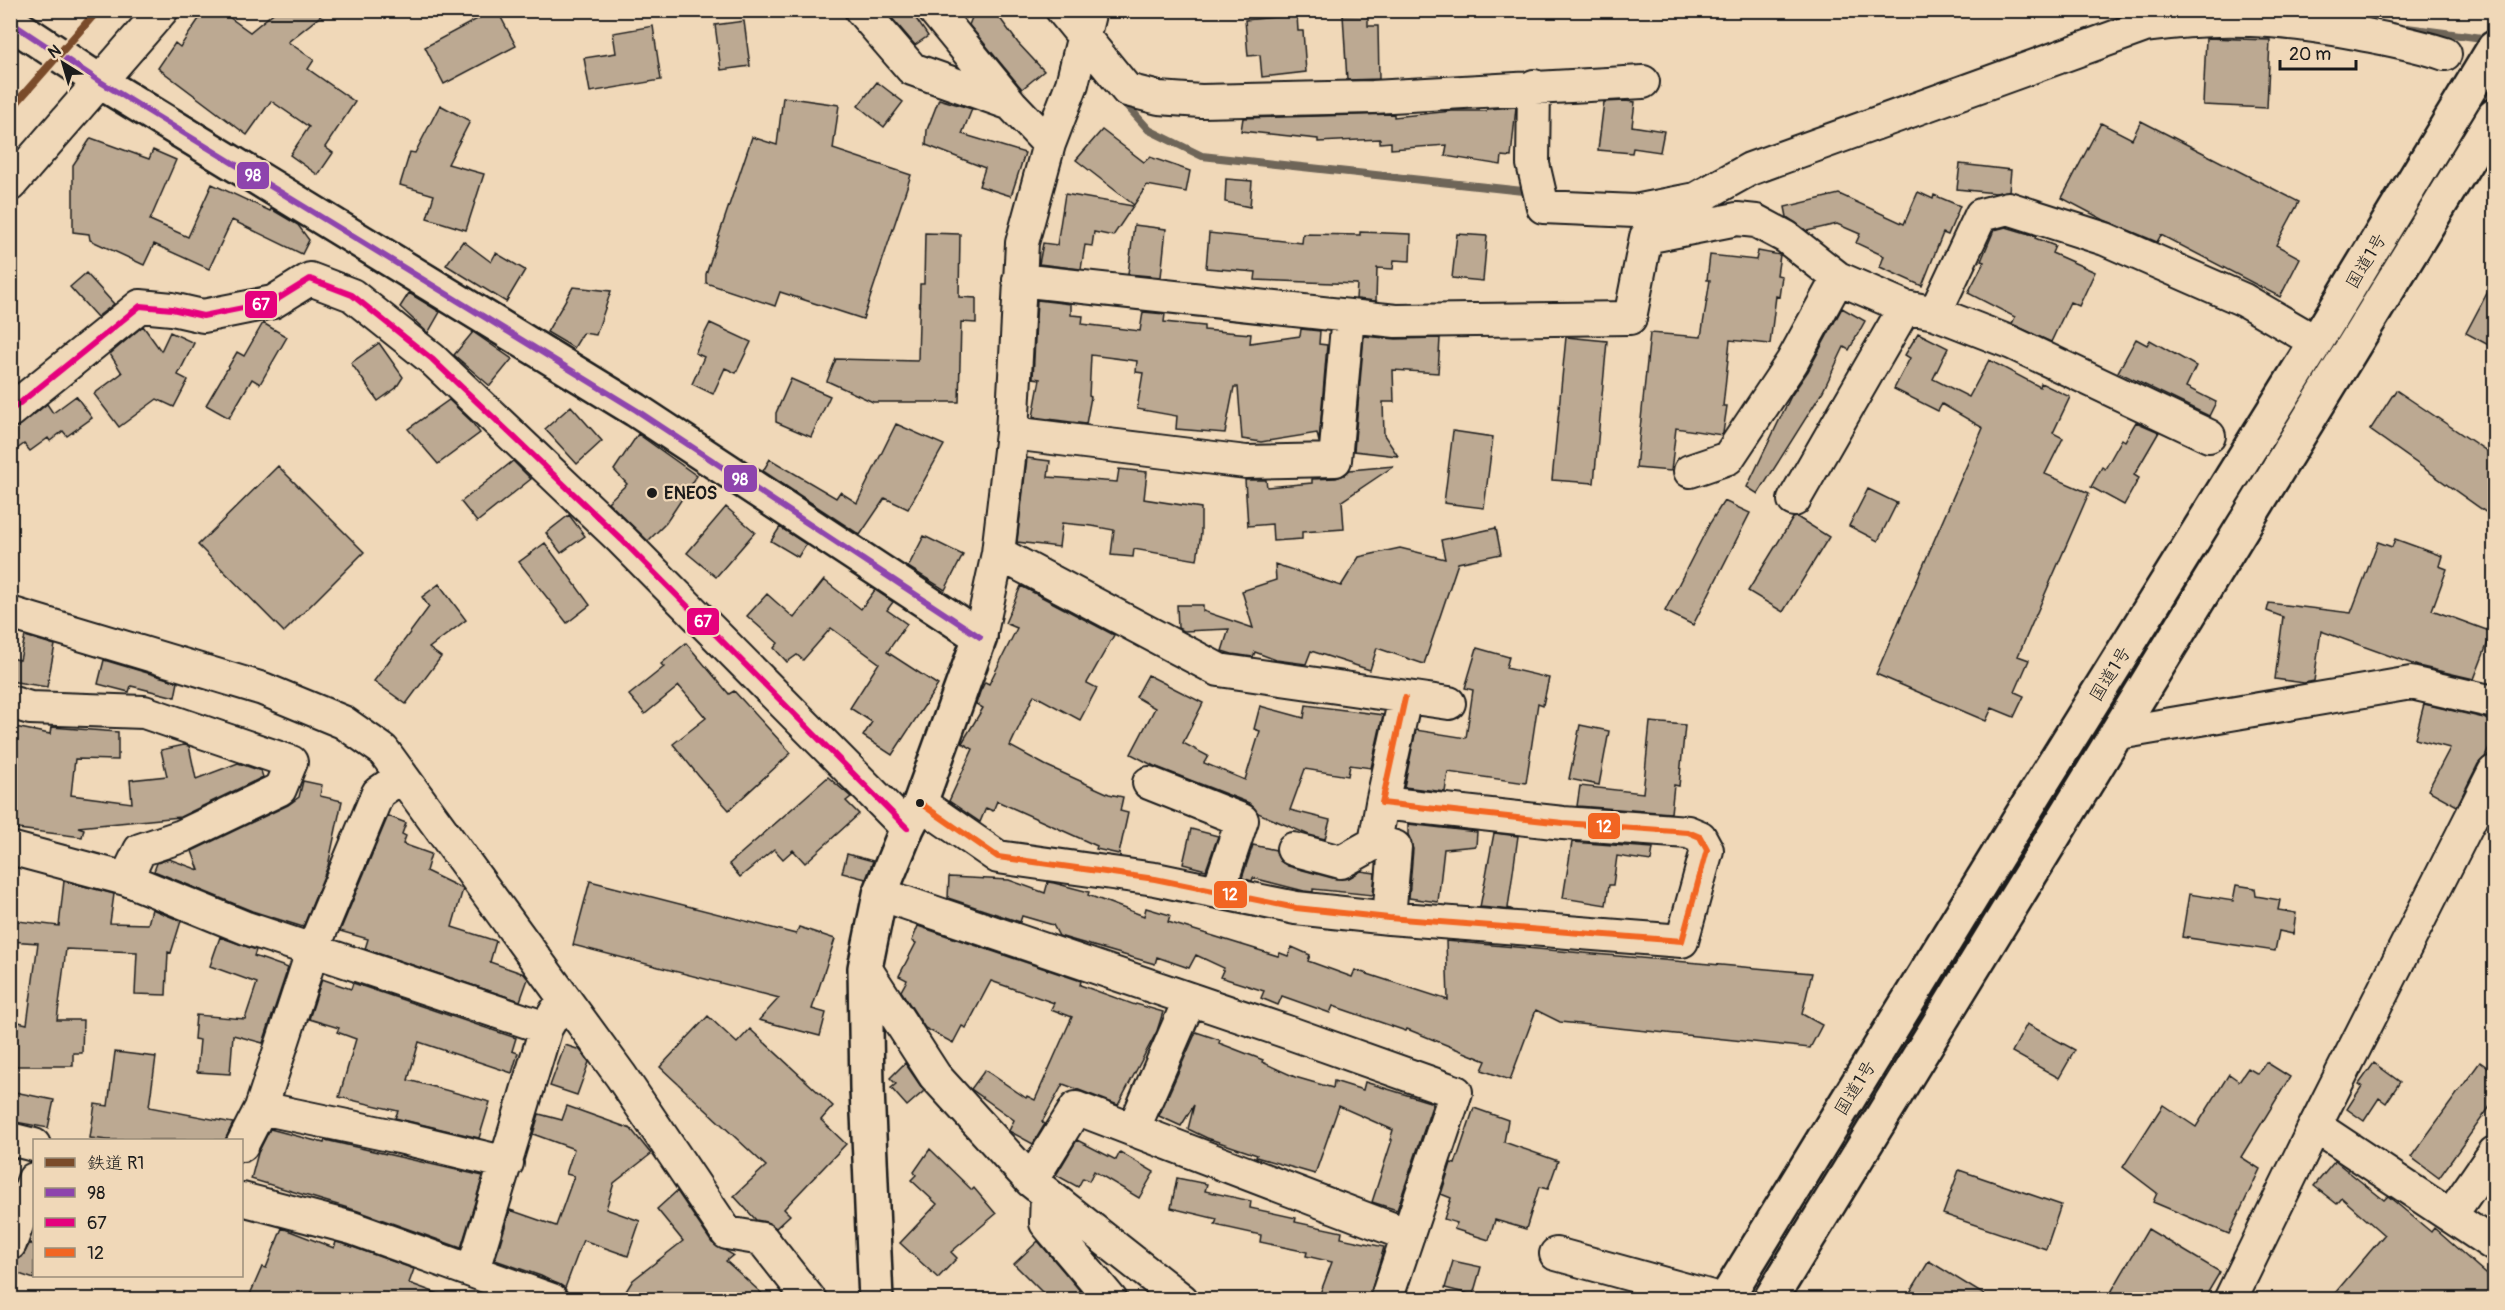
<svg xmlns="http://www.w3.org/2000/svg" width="2505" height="1310" font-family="Pangolin,'Klee One',sans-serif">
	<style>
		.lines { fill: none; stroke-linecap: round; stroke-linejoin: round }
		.stream { stroke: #6e6559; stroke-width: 8 }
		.building { fill: #bca992; stroke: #1c1c1c; stroke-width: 1.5 }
		.minor-casing { stroke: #1c1c1c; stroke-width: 36 }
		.tertiary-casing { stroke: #1c1c1c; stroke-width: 38 }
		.trunk-casing { stroke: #1c1c1c; stroke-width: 38 }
		.minor { stroke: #f0d8b8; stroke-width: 32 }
		.tertiary { stroke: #f0d8b8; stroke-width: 33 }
		.trunk { stroke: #f0d8b8; stroke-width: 33 }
		.bus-1-casing { stroke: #f0d8b8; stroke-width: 10 }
		.bus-2-casing { stroke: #f0d8b8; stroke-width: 10 }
		.bus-3-casing { stroke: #f0d8b8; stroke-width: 10 }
		.bus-1 { stroke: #8e44ad; stroke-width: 6 }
		.bus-2 { stroke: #e5007d; stroke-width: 6 }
		.bus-3 { stroke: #f26522; stroke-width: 6 }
		.rail-1-casing { stroke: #f0d8b8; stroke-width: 12 }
		.rail-1 { stroke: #7a4b2a; stroke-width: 8 }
		.poi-dot { fill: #1c1c1c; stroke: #f0d8b8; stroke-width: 2 }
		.labels { text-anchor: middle; stroke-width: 4.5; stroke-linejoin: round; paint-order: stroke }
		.street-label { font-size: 18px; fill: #1c1c1c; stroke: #f0d8b8 }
		.poi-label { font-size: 18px; font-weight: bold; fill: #1c1c1c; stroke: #f0d8b8; text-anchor: start }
		.line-badge { stroke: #f0d8b8; stroke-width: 2 }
		.badge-label { font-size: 16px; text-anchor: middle; font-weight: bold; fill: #fff }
	</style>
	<rect width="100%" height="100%" fill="#f0d8b8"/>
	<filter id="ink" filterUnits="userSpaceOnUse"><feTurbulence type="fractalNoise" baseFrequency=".0167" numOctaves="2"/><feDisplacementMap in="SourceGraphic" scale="12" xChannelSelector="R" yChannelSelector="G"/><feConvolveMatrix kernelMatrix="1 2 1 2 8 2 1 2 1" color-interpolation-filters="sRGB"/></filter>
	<g filter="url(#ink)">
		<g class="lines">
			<path class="stream" d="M2407,28L2490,39
				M1122,100L1149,130L1202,156L1532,192"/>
		</g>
		<path class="building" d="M205,10H219L250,32L277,10H328L288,42L314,60L308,69L355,102L325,147L333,153L318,175L290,155L309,127L271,101L247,135L158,68L175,43L180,47Z
			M494,10H497L516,46L444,84L425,47Z
			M885,10H910L928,36L915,45Z
			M975,10H994L1018,43L1044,71L1022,89L969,25Z
			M1368,14V26H1378L1379,79L1347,80L1343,15Z
			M1297,15L1298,31H1303L1306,72L1262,77L1260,55L1248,56L1245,20Z
			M744,21L750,66L721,70L715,25Z
			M653,26L661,80L590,92L584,58L616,53L613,33Z
			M2206,38L2270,40L2267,108L2203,105Z
			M877,82L903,102L884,127L858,106Z
			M783,97L839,105L833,149L911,175L863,319L780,292L775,306L706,283V274L752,137L777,145Z
			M939,99L972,109L962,134L1025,153L1011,196L979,186L985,168L926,145L927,130Z
			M1625,101L1635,102L1632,126L1664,131L1660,152L1633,148L1632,153L1598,150L1604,102Z
			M440,105L470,121L448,164L484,174L466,230L427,218L434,195L400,185L410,152L415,153Z
			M1516,107L1511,157L1502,156L1501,165L1445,156L1447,145L1391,149V142L1380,143V139L1318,142V139L1241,131L1243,118L1394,114V117L1452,111H1486L1487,109Z
			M2141,121L2299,202L2276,245L2300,258L2280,297L2161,235L2157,242L2104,220L2062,198L2101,123L2132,139Z
			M1102,130L1144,162L1150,157L1190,171L1186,192L1147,185L1134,205L1076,160Z
			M91,138L149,159L153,150L176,160L150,220L188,237L212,184L270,211L271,209L298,225L309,240L302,254L232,220L209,269L154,244L144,265L90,240L89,234L73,232V165Z
			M1960,164L2011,170L2009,191L1995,193L1957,189Z
			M1226,179L1252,181L1250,207L1225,202Z
			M1918,192L1933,199L1934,195L1960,206L1948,235L1943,233L1922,286L1880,267L1884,256L1856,243L1860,234L1837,224L1807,231L1787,217L1785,207L1839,194L1904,224Z
			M1065,194L1133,206L1113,236L1094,232L1092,246L1085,245L1081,269L1039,264L1043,243L1057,245Z
			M1134,225L1166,229L1161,277L1128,274Z
			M2006,227L2036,236L2035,238L2055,246L2052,253L2095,272L2079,306L2070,302L2051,342L2012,324L2015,317L1968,293L1984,262L1981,261L1994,230Z
			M1360,232L1411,234L1410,261L1394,260L1393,269L1377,268L1376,301L1356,299L1357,284L1255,280L1256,272L1206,268L1209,233L1302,243L1303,234L1360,235Z
			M925,233L960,234L959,297L976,298V323L961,322L959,402H873L827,381L836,359L918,361L920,284H924Z
			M1457,234L1487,236L1483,281L1452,278Z
			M463,241L491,262L496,253L525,270L506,302L446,265Z
			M1758,251L1780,255L1777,275L1782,276L1779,297L1776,296L1770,344L1730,340L1723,406H1727L1723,433L1722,435L1676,428L1671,471L1636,468L1650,333L1701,337L1710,280H1707L1710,255L1756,260Z
			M86,273L114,304L97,317L70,287Z
			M2494,280V348L2466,333Z
			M573,287L611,291L596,335L583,333L574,348L547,332Z
			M409,293L440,312L428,333L400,307Z
			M1037,300L1071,304V315L1083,316L1082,324L1140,331L1143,312L1165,314L1164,322L1204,326V330L1251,334L1250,343L1300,336L1301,329L1320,331L1319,344L1327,345L1319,442L1317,433L1261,442L1242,439L1238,387H1234L1225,433L1176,429L1177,416L1137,409L1143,373L1136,372L1137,361L1091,355L1089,396L1091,397L1086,424L1033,417L1040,379L1033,378Z
			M1842,308L1865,321L1849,350L1844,347L1823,391L1758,494L1747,487L1791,396L1808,371Z
			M263,323L287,337L260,384L252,379L229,418L206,405L237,352L244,356Z
			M710,323L751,342L736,373L725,368L713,394L692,384L704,357L695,353Z
			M143,326L161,351L170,332L194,343L178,375L188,380L174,407L157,399L119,427L94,394L122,373L110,354Z
			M473,332L512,359L490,386L454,355Z
			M1918,333L1948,348L1933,379L1969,397L1989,360L2040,387L2041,383L2070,397L2053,433L2063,438L2045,474L2089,493L2018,656L2029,660L2015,692L2024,696L2014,717L1992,708L1986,721L1876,674L1983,428L1942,404L1938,411L1894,389L1910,358L1905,355Z
			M1364,336L1396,339L1440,338L1438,373L1393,370L1394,402H1383L1384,435L1398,456L1354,451Z
			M1566,337L1607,341L1594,483L1552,480Z
			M2136,339L2147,345L2150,340L2196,366L2186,387L2216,402L2209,416L2118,372Z
			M379,343L403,377L396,388L378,401L351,363Z
			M791,379L830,396L811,437L776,422V413Z
			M2396,390L2494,456V518L2370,430Z
			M76,396L92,418L67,436L63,431L50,441L48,438L30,451L24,444L10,454V429L21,425L47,404L53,413Z
			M449,400L471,421L480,433L438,464L408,429Z
			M571,406L602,441L577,464L545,429Z
			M2136,422L2159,432L2134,475L2139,478L2124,505L2091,487L2102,467L2105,469L2122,439L2125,441Z
			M896,424L944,445L908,509L885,498L860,535L763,471L770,459L836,498L840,492L857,503Z
			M1453,431L1493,437L1484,508L1444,503Z
			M638,434L697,476L666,523L648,541L608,502L627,484L614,470Z
			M1027,458L1050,461L1048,477L1117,482L1119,469L1147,472L1144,499L1201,508V533L1197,560L1134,549L1133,557L1111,555L1114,530L1092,526L1062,523L1059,547L1017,542Z
			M513,461L531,479L477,522L461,502Z
			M278,466L364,552L284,632L198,545Z
			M1394,466L1342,501L1344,529L1302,532V539L1273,541L1272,524L1248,526L1245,480H1266L1267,487L1312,483V479L1336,478L1344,475L1350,470Z
			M1868,489L1897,503L1878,541L1849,526Z
			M1724,501L1750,513L1693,625L1665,611L1710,523Z
			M726,507L755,532L716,577L687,553Z
			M569,515L585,536L561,553L546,533Z
			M1797,517L1829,537L1783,612L1748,591L1793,518Z
			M780,527L806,544L798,557L771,541Z
			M1496,528L1501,554L1458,563L1424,664L1377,648L1370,670L1311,651L1306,664L1276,660L1255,652L1253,657L1232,654L1222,651L1229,629L1184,631L1178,628L1177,605H1203V611L1253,628L1242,591L1276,580L1275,564L1341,586L1359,557L1400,548L1445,559L1441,540Z
			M924,536L963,555L945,590L908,567Z
			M2395,539L2442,556L2439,566L2447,569L2432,610L2492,632L2474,679L2418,666L2321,631L2314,681L2304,683L2275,679L2283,617L2267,611L2269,603L2351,613L2378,542L2392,547Z
			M545,543L590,605L567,623L519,562Z
			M824,580L861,609L875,590L893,602L887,610L907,624L887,652L938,685L892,755L863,736L872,722L850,708L879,663L831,628L803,660L797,655L787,662L774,648L778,643L747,616L767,594L794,618Z
			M439,584L466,620L429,648L441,657L406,704L374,681L429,607L422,597Z
			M1021,586L1114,635L1087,683L1097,688L1080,720L1034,695L1010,746L1045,765L1109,794L1123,797L1120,811L1128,813L1119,854L1096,849L1097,846L997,801L993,811L986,808L980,822L949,801L973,749L962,743L983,708L976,704L980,692L985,682L989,684L1017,628L1005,623Z
			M25,636L55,645L47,687L10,681V658L20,660Z
			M686,643L729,694L734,691L791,753L729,810L701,779L673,744L706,718L679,686L645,714L629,695L664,667L661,664Z
			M1477,648L1509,657L1506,668L1549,678L1543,705L1538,703L1526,783L1448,772L1445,792L1404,787L1416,730L1466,738L1473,690L1465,688Z
			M104,660L178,682L175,697L131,686L129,692L98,684Z
			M1148,675L1203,703L1183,743L1208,756L1204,763L1245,780L1260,731L1254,729L1260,706L1304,718L1306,705L1383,715L1371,768L1350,765L1348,776L1305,769L1290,810L1330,820L1325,839L1309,835L1258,813L1249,803L1154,766L1131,754L1155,708L1136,697Z
			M2424,704L2484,718L2494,724V738L2485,757L2478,764L2457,806L2428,790L2450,748L2415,739Z
			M1650,722L1685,725L1679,786L1674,785L1671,813L1577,806L1580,786L1643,793Z
			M1580,725L1609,731L1599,785L1569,779Z
			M10,726L50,734L51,727L118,732V760L75,759L71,795L132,803L130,780L167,776L161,750L184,745L189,746L196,779L238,763L261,771L263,777L180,817L78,827L84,829L82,837L10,828Z
			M828,777L851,797L846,801L859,814L805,863L793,850L783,859L774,849L740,877L729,864Z
			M303,781L322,785L320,796L342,801L328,866L303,927L252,911L154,871L157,863L169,859L199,870L192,851L288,805L299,797Z
			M388,816L406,823L402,834L406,836L403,844L431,854L426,871L463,889L452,927L496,941L490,962L524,974L528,979L520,1001L365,949L368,939L340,931Z
			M1408,824L1477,832L1476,846L1444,849L1438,902L1409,898L1413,849L1408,834Z
			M1191,829L1218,836L1206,870L1183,864Z
			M1494,833L1518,836L1508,908L1513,910L1480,907Z
			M1572,842L1653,848L1651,861L1617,856L1613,885H1609L1606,905L1563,898Z
			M1253,845L1276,850L1280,861L1288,866L1336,879L1349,878L1361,871L1375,873L1373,895L1313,889V892L1304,891L1253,878L1252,881L1242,878Z
			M847,854L873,861L866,879L842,873Z
			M949,877L1009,880L1045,893L1048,882L1054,883L1089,892L1088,895L1144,916L1146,908L1170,915L1168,922L1278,956L1280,953L1288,956L1292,947L1310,955L1308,961L1352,977L1355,970L1448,1000L1446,941L1812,973L1802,1014L1822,1025L1810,1048L1560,1022L1536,1010L1510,1080L1482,1070L1486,1061L1407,1029L1406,1031L1333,1006L1330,1013L1282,996L1278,1005L1261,998L1264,991L1220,977L1224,968L1196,955L1189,968L1157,957L1155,964L1059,936L1053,925L1022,916L1020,922L948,898Z
			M64,881L114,894L110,923L148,924L152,909L181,921L171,953L168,952L166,995L135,994L137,952L66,949L57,1020H83L82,1053H73V1066H10V1020L27,1024L38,943L10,941V920L59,926Z
			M590,881L796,934L799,927L835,939L812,1009L826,1013L820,1036L759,1020L779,998L573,945Z
			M2236,885L2255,888L2256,896L2280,900L2278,910L2296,913L2293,934L2279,931L2275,951L2182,937L2189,894L2233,901Z
			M918,926L1081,981L1080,985L1135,1005L1136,1004L1163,1012L1157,1031L1118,1105L1063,1084L1042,1122L1045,1124L1033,1144L1009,1131L1014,1120L971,1089L985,1070L1026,1098L1027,1096L1035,1100L1072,1017L1051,1009L1054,1003L991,981L966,1028L962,1026L953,1043L925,1028L901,991L907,980L899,976L916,943L912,941Z
			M220,937L256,950L254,956L288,968L263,1043L233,1035L230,1074L197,1072L200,1040L194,1039L196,1015L245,1019L257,983L210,966Z
			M322,979L351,989L353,983L516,1038L512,1051L518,1053L512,1073L419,1042L408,1080L490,1102L479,1138L395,1118L398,1111L339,1097L356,1039L337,1032L339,1028L309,1019Z
			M708,1016L737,1043L750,1029L833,1106L821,1120L846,1144L784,1209L790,1215L776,1228L766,1222L756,1220L734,1196L766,1166L660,1067Z
			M2027,1024L2075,1050L2059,1078L2012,1052Z
			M1196,1032L1220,1040L1219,1043L1263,1060L1262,1062L1295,1077L1333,1088L1334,1081L1363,1090L1365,1082L1433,1103L1397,1210L1372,1202L1392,1140H1390L1393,1130L1339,1106L1315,1174L1256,1157L1257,1155L1207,1138L1188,1129L1194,1105L1181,1126L1159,1116Z
			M565,1045L580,1050L589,1062L577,1095L550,1086Z
			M115,1052L156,1057L149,1107L233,1123L225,1140H108L90,1138L95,1104L108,1106Z
			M2266,1062L2290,1077L2241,1157L2260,1169L2229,1234L2153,1202L2157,1193L2123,1167L2163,1105L2196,1127L2229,1074L2239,1081L2248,1068L2258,1074Z
			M2480,1062L2494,1072V1101L2439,1178L2411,1157Z
			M905,1063L924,1091L907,1106L891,1088L896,1084L890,1078Z
			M2374,1063L2400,1082L2386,1103L2379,1098L2364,1121L2347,1109L2362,1086L2359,1084Z
			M10,1091L54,1100L48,1128L10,1121Z
			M567,1106L631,1129L651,1154L614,1183L606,1209L640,1221L628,1256L583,1240L565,1288L541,1276L495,1260L510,1210L556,1226L574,1176L566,1174L574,1149L533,1134L539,1114L562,1120Z
			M1474,1108L1508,1120L1504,1142L1558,1161L1548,1189L1539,1187L1526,1229L1495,1220L1489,1240L1454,1229L1457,1223L1444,1219L1451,1198L1441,1194L1451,1163L1455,1164Z
			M270,1129L324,1143L325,1140L483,1176L461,1248L358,1211L251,1179L258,1153Z
			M1077,1140L1116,1160L1120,1152L1154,1172L1139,1198L1094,1171L1089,1181L1083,1178L1078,1187L1056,1175Z
			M930,1149L972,1190L974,1188L996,1214L951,1252L957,1258L938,1278L900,1243L937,1204L911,1180L916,1175L914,1172Z
			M2335,1161L2384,1200L2388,1196L2431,1232L2434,1228L2494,1281V1288L2485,1299H2330L2384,1235L2342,1198L2337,1204L2314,1186Z
			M1959,1170L2061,1205L2046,1249L1943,1214Z
			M1177,1178L1207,1184L1205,1191L1251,1201L1250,1208L1296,1218L1295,1222L1342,1232L1341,1238L1384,1247L1369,1299H1318L1332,1262L1306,1256L1307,1252L1260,1242L1261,1235L1215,1225L1217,1219L1171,1208Z
			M677,1191L712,1243L733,1255L726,1261L768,1299H621L633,1280L683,1241L657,1209Z
			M282,1228L334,1248L336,1242L347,1245L414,1269L409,1283L447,1297L446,1299H248L262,1267L266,1268Z
			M2148,1229L2220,1272L2204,1299H2107Z
			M1038,1241L1087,1299H1049L1014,1264Z
			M30,1243L34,1245V1279L10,1271V1262L22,1257Z
			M1453,1261L1481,1267L1473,1295L1445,1288Z
			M1929,1261L1991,1299H1906Z"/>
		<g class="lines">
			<defs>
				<path id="minor" d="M861,10L912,69L1011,104L1049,144
					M934,10L1011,104
					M1062,10L1127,90L1159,98L1201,101L1373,97L1643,82
					M1534,86L1533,164L1543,207L1635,211L1696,199L1750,169L2145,26C2221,15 2281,19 2356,33C2386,39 2416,44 2445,54
					M10,185L162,10
					M1019,280L1396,321L1630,318L1646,237L1737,219L1756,221L1786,237L1838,278L1905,307L1935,313L2012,343L2209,436
					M1935,313L1981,215L2008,208L2105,239L2244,300L2316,342
					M10,411L140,306L172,309L203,316L273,302L310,279L352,295L432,359L622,540L907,828
					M1012,433L1246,462L1335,460L1348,316
					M1690,471L1728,458L1792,362L1838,278
					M1794,500L1905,307
					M998,553L1219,670L1449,703
					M10,613L263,689L343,722L383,750L621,1076L727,1233L762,1239L810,1300
					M980,637L998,553L1012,433L1022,243L1049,144L1072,84L1090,10
					M10,702L30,708L144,712L291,762L280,789L182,836L140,850L126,879
					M2119,733L2411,683L2494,702
					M1149,783L1242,820L1218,892
					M920,803L998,857L1155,879L1296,908L1389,918L1682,941L1707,850L1700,837L1688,832L1563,823L1382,803L1405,698
					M1375,841L1395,847L1389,918
					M10,848L126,879L246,928L546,1028
					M1293,849L1341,862L1375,843L1382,803
					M880,894L1290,1033L1456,1092L1386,1300
					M865,968L935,1076L1031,1181L1182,1300
					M261,1108L399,1137L507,1163
					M2315,1126L2494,1245
					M1133,1130L1190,999
					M10,1139L34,1145
					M242,1145L261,1108L313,949L378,793L402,776
					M1031,1181L1076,1108L1408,1235
					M1047,1194L1046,1223L1111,1300
					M242,1199L352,1228L552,1300
					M2451,1215L2494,1153
					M10,1244L34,1179
					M1556,1254L1723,1300
					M473,1270L546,1028L556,1011
					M2230,1300L2315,1126L2494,772"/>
				<path id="tertiary" d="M10,22L99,81L636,410L980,637L920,803L907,828L880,894L865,968L867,1089L876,1300"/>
				<path id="trunk" d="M1725,1300L2037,791L2316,342L2494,48
					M1770,1300L2494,116"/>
			</defs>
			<use href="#minor" class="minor-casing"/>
			<use href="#tertiary" class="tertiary-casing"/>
			<use href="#trunk" class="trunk-casing"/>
			<use href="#minor" class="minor"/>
			<use href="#tertiary" class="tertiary"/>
			<use href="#trunk" class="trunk"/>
			<defs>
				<path id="bus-1" d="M10,22L99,81L636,410L980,637"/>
				<path id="bus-2" d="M10,411L140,306L172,309L203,316L273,302L310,279L352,295L432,359L622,540L907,828"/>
				<path id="bus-3" d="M920,803L998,857L1155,879L1296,908L1389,918L1682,941L1707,850L1700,837L1688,832L1563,823L1382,803L1405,698"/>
			</defs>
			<use href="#bus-1" class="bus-1-casing"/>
			<use href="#bus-2" class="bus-2-casing"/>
			<use href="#bus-3" class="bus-3-casing"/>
			<use href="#bus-1" class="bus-1"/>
			<use href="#bus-2" class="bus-2"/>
			<use href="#bus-3" class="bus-3"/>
			<defs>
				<path id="rail-1" d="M10,110L98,10"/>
			</defs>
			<use href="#rail-1" class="rail-1-casing"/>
			<use href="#rail-1" class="rail-1"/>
		</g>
	</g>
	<g class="poi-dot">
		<circle cx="652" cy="493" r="6"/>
		<circle cx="920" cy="803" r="5"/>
	</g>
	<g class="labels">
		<g class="street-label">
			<text transform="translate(2366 261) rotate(-59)" y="6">国道1号</text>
			<text transform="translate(2110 674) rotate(-58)" y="6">国道1号</text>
			<text transform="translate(1855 1088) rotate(-58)" y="6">国道1号</text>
		</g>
		<g class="poi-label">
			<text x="664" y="499">ENEOS</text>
		</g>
	</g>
	<g class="line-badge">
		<rect x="236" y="161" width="34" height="29" rx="6" fill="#8e44ad"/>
		<rect x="244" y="290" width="34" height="29" rx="6" fill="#e5007d"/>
		<rect x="723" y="464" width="35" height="29" rx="6" fill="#8e44ad"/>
		<rect x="686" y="607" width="34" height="29" rx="6" fill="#e5007d"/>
		<rect x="1587" y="812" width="34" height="28" rx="6" fill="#f26522"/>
		<rect x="1213" y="880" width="35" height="29" rx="6" fill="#f26522"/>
	</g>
	<g class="badge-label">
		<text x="253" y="181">98</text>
		<text x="261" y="310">67</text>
		<text x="740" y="485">98</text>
		<text x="703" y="627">67</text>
		<text x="1604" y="832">12</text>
		<text x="1230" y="900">12</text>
	</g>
	<rect width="2505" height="1310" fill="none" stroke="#f0d8b8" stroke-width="36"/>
	<rect x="18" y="18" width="2469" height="1274" fill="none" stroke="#1c1c1c" stroke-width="2" filter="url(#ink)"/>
	<rect x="33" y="1139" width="210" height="138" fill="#f0d8b8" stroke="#9b8d7a" stroke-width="1.5"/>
	<rect x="45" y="1158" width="30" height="9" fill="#7a4b2a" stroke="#9b8d7a" stroke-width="1.5"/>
	<text x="87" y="1169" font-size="18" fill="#1c1c1c">鉄道 R1</text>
	<rect x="45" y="1188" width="30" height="9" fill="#8e44ad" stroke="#9b8d7a" stroke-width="1.5"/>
	<text x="87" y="1199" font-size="18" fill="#1c1c1c">98</text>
	<rect x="45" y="1218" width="30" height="9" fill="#e5007d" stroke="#9b8d7a" stroke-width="1.5"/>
	<text x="87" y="1229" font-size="18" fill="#1c1c1c">67</text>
	<rect x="45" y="1248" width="30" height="9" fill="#f26522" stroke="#9b8d7a" stroke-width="1.5"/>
	<text x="87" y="1259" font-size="18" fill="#1c1c1c">12</text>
	<g transform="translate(63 63) rotate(323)" stroke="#f0d8b8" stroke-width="4.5" paint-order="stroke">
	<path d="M0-4.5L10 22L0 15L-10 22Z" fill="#1c1c1c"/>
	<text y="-9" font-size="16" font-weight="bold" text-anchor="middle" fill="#1c1c1c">N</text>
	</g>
	<path d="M2280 60v9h76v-9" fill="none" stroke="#1c1c1c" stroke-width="3"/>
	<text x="2289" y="60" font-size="18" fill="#1c1c1c" stroke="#f0d8b8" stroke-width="4.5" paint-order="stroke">20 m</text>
</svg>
